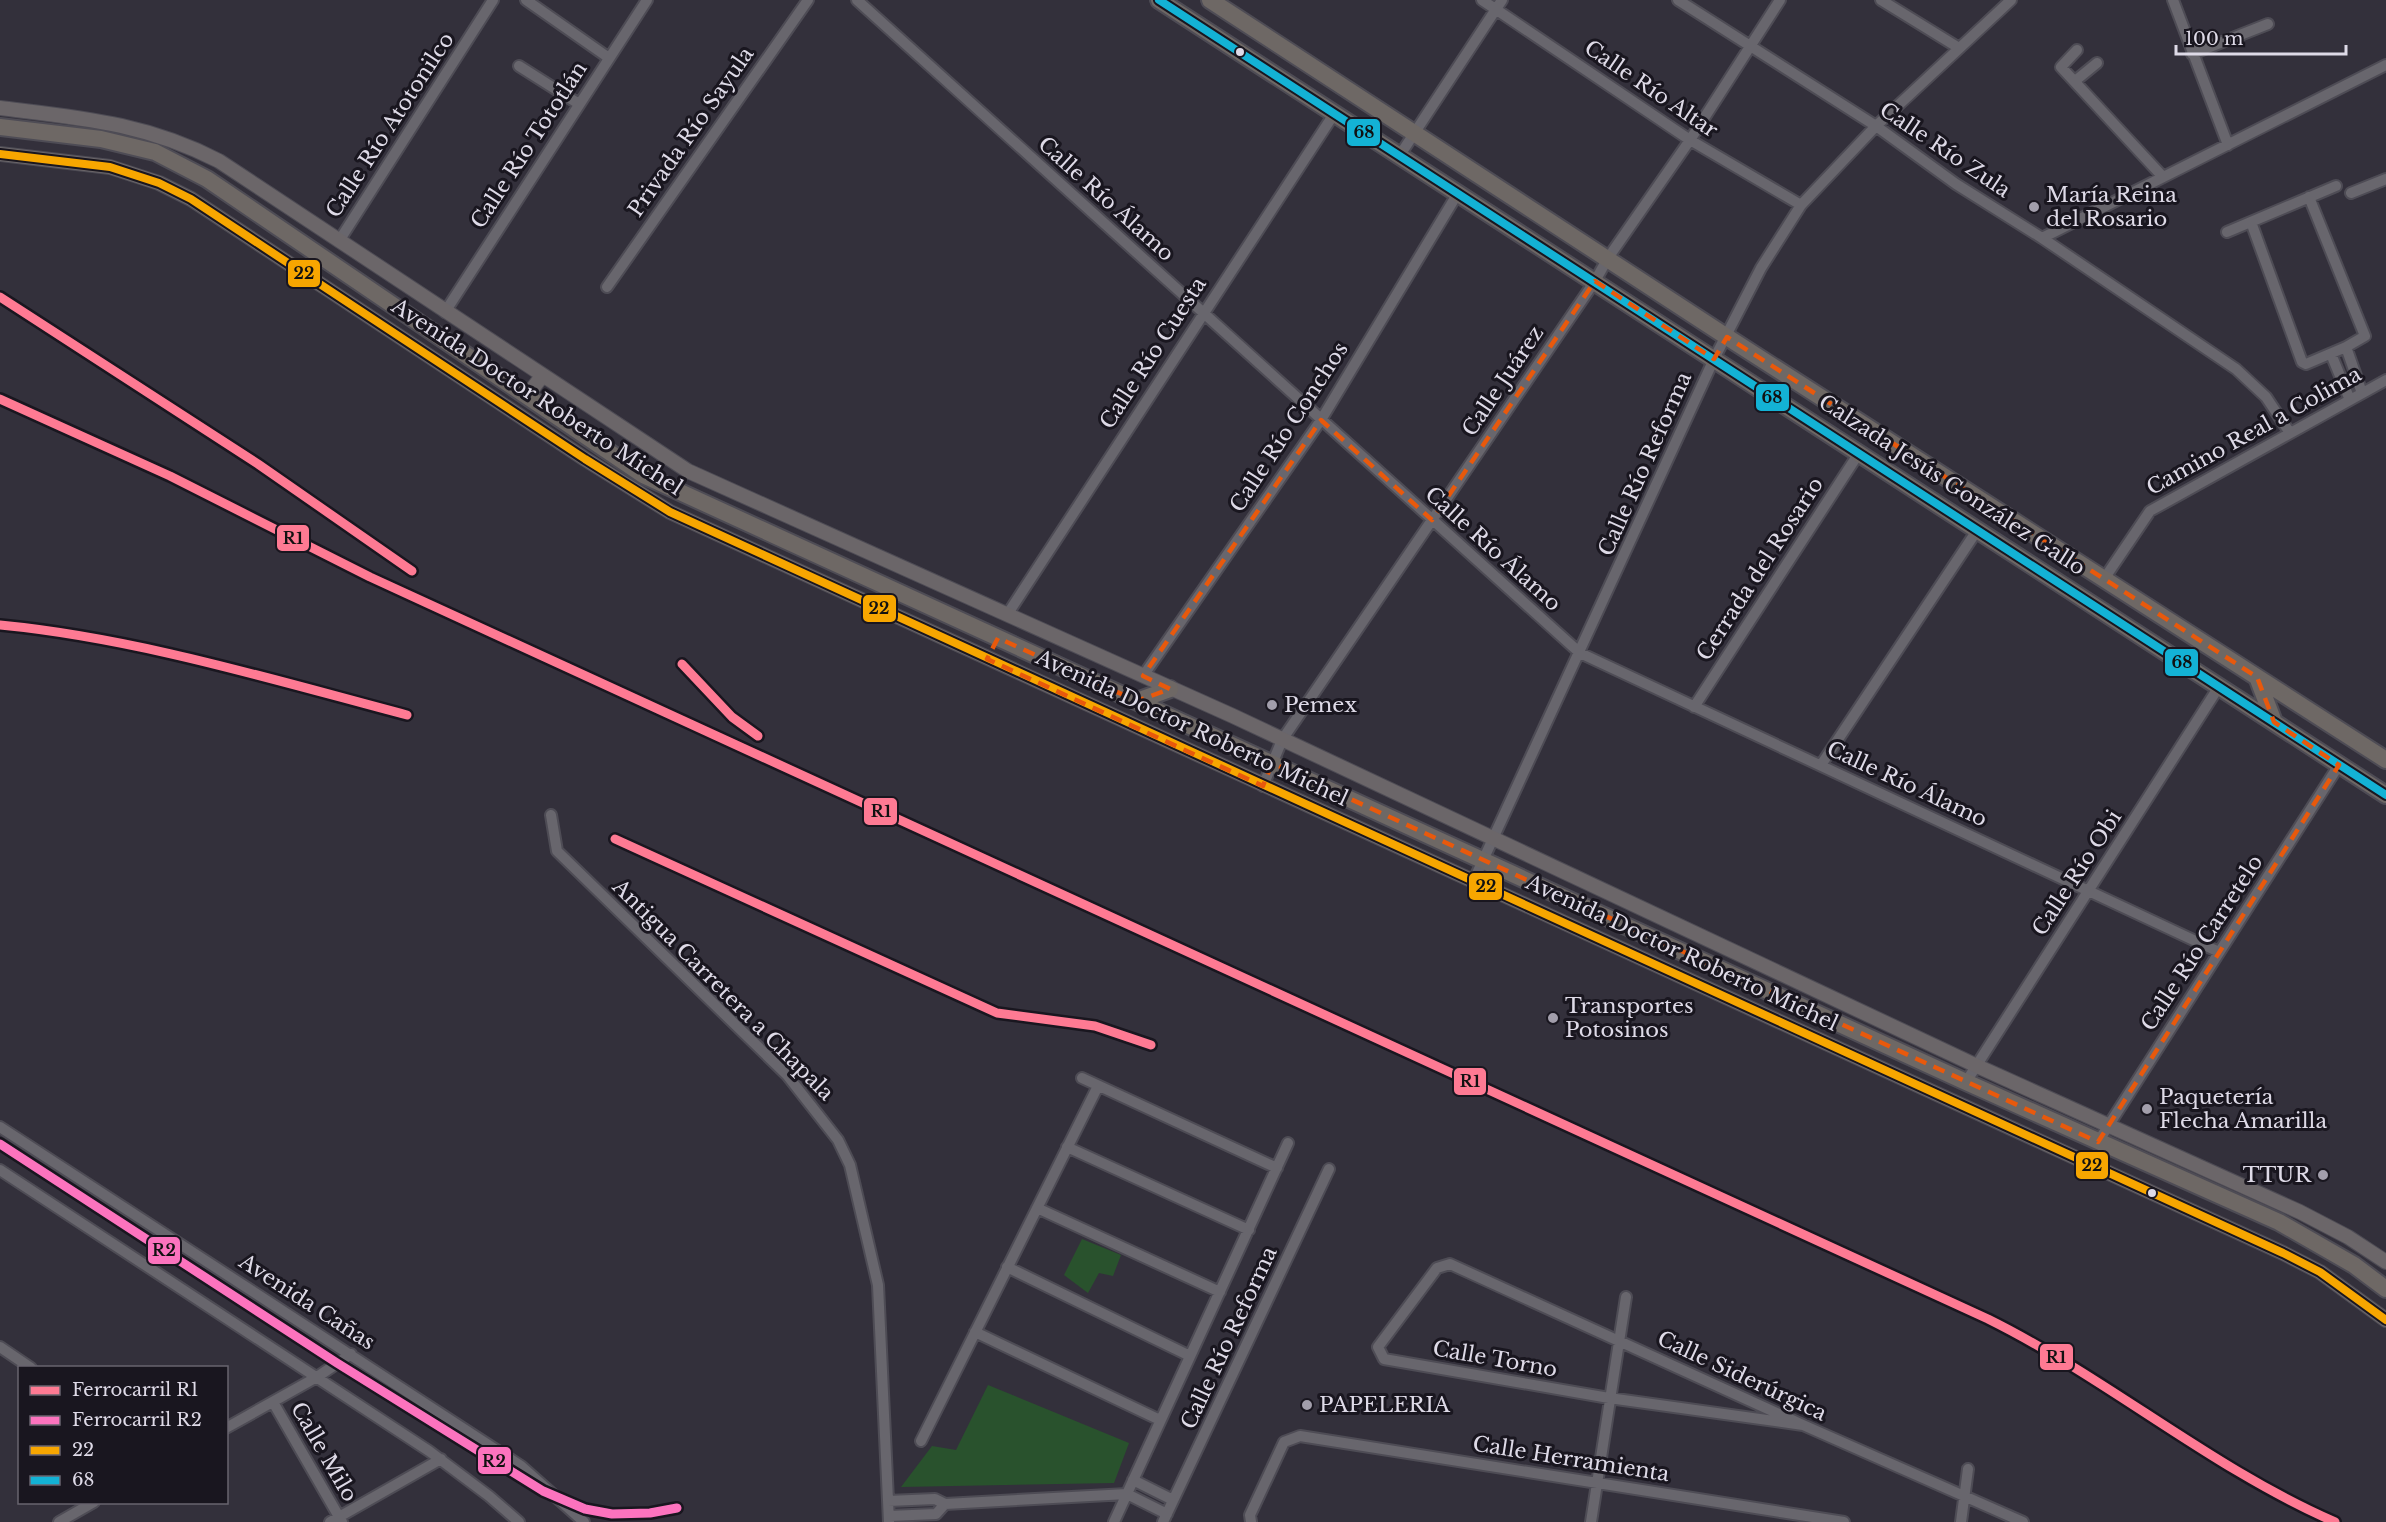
<svg xmlns="http://www.w3.org/2000/svg" width="2386" height="1522" font-family="'Libre Baskerville',serif">
	<style>
		.green { fill: #29522d }
		.lines { fill: none; stroke-linecap: round; stroke-linejoin: round }
		.street-casing { stroke: #4e4c55; stroke-width: 14 }
		.secondary-casing { stroke: #4e4c55; stroke-width: 16 }
		.primary-casing { stroke: #4e4c55; stroke-width: 20 }
		.street { stroke: #68666d; stroke-width: 10 }
		.secondary { stroke: #6b6669; stroke-width: 14 }
		.primary { stroke: #6e6865; stroke-width: 16 }
		.bus-1-casing { stroke: #19161f; stroke-width: 12 }
		.bus-2-casing { stroke: #19161f; stroke-width: 12 }
		.bus-1 { stroke: #f7a600; stroke-width: 8 }
		.bus-2 { stroke: #13b2d5; stroke-width: 8 }
		.rail-1-casing { stroke: #19161f; stroke-width: 14 }
		.rail-2-casing { stroke: #19161f; stroke-width: 14 }
		.rail-1 { stroke: #fe7a93; stroke-width: 9 }
		.rail-2 { stroke: #fc73be; stroke-width: 9 }
		.marked { fill: none; stroke: #e8590c; stroke-width: 4.5; stroke-dasharray: 12 8; stroke-linejoin: round }
		.bus-dot { fill: #dedae7; stroke: #19161f; stroke-width: 2 }
		.poi-dot { fill: #a29eab; stroke: #19161f; stroke-width: 2 }
		.labels { text-anchor: middle; stroke-width: 6; stroke-linejoin: round; paint-order: stroke }
		.street-label { font-size: 21px; fill: #dedae7; stroke: #19161f }
		.poi-label { font-size: 21px; fill: #dedae7; stroke: #19161f; text-anchor: start }
		.line-badge { stroke: #19161f; stroke-width: 2 }
		.pale-badge-label { font-size: 16px; text-anchor: middle; font-weight: bold; fill: #111 }
	</style>
	<rect width="100%" height="100%" fill="#33303b"/>
	<path class="green" d="M1082,1239L1121,1255L1113,1276L1099,1273L1088,1293L1064,1275Z
		M988,1385L1129,1443L1114,1483L901,1487L932,1446L956,1450Z"/>
	<g class="lines">
		<defs>
			<path id="street" d="M526,0L609,58
				M857,0L1580,653L2219,952
				M1482,0L1690,140L1801,205
				M1678,0L1876,126L1956,184L2042,238L2236,369L2266,397L2290,433
				M1881,0L1959,48
				M2173,0L2228,145
				M2077,50L2061,67L2163,177
				M2192,54L2268,24
				M519,66L579,104
				M2075,81L2097,63
				M1400,155L1502,0
				M2351,193L2386,179
				M2251,222L2302,362L2306,364L2346,347L2365,336L2309,197
				M2227,232L2336,186
				M2042,238L2386,65
				M339,241L493,0
				M607,287L808,0
				M445,312L647,0
				M2346,347L2362,393
				M2331,354L2350,400
				M2104,579L2150,511L2386,380
				M1007,615L1334,114
				M1143,676L1321,420L1458,193
				M1694,707L1859,453
				M1821,765L1978,529
				M1263,786L1282,740L1595,281L1608,258L1690,140L1780,0
				M551,815L557,851L787,1075L838,1140L850,1165L878,1285L889,1522
				M1473,882L1714,359L1761,268L1801,205L1876,126L2011,0
				M1082,1078L1277,1168
				M1966,1082L2220,685
				M0,1127L521,1466L584,1522
				M2098,1142L2339,765
				M1067,1147L1249,1230
				M0,1170L429,1451L489,1496L519,1522
				M1037,1208L1220,1292
				M1007,1267L1190,1356
				M975,1332L1160,1420
				M0,1347L31,1368
				M273,1402L342,1522
				M1803,1425L1609,1398L1384,1359L1378,1347L1437,1268L1450,1264L1803,1425L2023,1522
				M226,1428L317,1377L351,1354
				M921,1441L1098,1086
				M1133,1480L1173,1500
				M888,1501L935,1499L945,1504L1127,1494L1167,1514
				M889,1516L936,1514L945,1504
				M59,1522L94,1502
				M330,1522L441,1459
				M1114,1522L1288,1143
				M1163,1522L1329,1169
				M1251,1522L1250,1515L1284,1442L1300,1436L1844,1522
				M1591,1522L1626,1297
				M1961,1522L1968,1469"/>
			<path id="secondary" d="M0,108C81,118 145,123 219,161L688,471L1233,716L1977,1066L2300,1212L2348,1237L2386,1262
				M0,154L110,167L159,183L191,199L585,459L670,512L2283,1253L2320,1272L2386,1320
				M527,396L542,376"/>
			<path id="primary" d="M1159,0L2386,795
				M1210,0L1727,337L2386,760
				M0,127L101,139L155,152L207,179L643,475L1966,1082L2279,1222L2354,1265L2386,1289
				M2257,677L2274,722
				M1137,701L1170,689"/>
		</defs>
		<use href="#street" class="street-casing"/>
		<use href="#secondary" class="secondary-casing"/>
		<use href="#primary" class="primary-casing"/>
		<use href="#street" class="street"/>
		<use href="#secondary" class="secondary"/>
		<use href="#primary" class="primary"/>
		<defs>
			<path id="bus-1" d="M0,154L110,167L159,183L191,199L585,459L670,512L2283,1253L2320,1272L2386,1320"/>
			<path id="bus-2" d="M1159,0L2386,795"/>
		</defs>
		<use href="#bus-1" class="bus-1-casing"/>
		<use href="#bus-2" class="bus-2-casing"/>
		<use href="#bus-1" class="bus-1"/>
		<use href="#bus-2" class="bus-2"/>
		<defs>
			<path id="rail-1" d="M0,297L258,464L412,571
				M0,399L170,476L370,577L1988,1319C2109,1379 2211,1468 2335,1522
				M0,625C136,638 274,680 407,715
				M682,664L732,717L758,736
				M615,839L997,1013L1095,1026L1151,1045"/>
			<path id="rail-2" d="M0,1144L337,1363L543,1491L585,1509L612,1514L650,1513L677,1508"/>
		</defs>
		<use href="#rail-1" class="rail-1-casing"/>
		<use href="#rail-2" class="rail-2-casing"/>
		<use href="#rail-1" class="rail-1"/>
		<use href="#rail-2" class="rail-2"/>
	</g>
	<path class="marked" d="M1595,281L1714,359L1727,337L2257,677L2274,722L2339,765L2098,1142L1272,763L1263,786L987,659L998,638L1137,701L1170,689L1143,676L1321,420L1432,520Z"/>
	<g class="bus-dot">
		<circle cx="1240" cy="52" r="5"/>
		<circle cx="2152" cy="1193" r="5"/>
	</g>
	<g class="poi-dot">
		<circle cx="2034" cy="207" r="6"/>
		<circle cx="1272" cy="705" r="6"/>
		<circle cx="1553" cy="1018" r="6"/>
		<circle cx="2147" cy="1109" r="6"/>
		<circle cx="2323" cy="1175" r="6"/>
		<circle cx="1307" cy="1405" r="6"/>
	</g>
	<g class="labels">
		<g class="street-label">
			<text transform="translate(1651 89) rotate(34)" y="7">Calle Río Altar</text>
			<text transform="translate(390 125) rotate(-57)" y="7">Calle Río Atotonilco</text>
			<text transform="translate(691 132) rotate(-55)" y="7">Privada Río Sayula</text>
			<text transform="translate(529 145) rotate(-57)" y="7">Calle Río Tototlán</text>
			<text transform="translate(1945 150) rotate(34)" y="7">Calle Río Zula</text>
			<text transform="translate(1106 199) rotate(42)" y="7">Calle Río Álamo</text>
			<text transform="translate(1153 353) rotate(-57)" y="7">Calle Río Cuesta</text>
			<text transform="translate(1503 381) rotate(-56)" y="7">Calle Juárez</text>
			<text transform="translate(537 397) rotate(33)" y="7">Avenida Doctor Roberto Michel</text>
			<text transform="translate(1289 427) rotate(-57)" y="7">Calle Río Conchos</text>
			<text transform="translate(2254 431) rotate(-29)" y="7">Camino Real a Colima</text>
			<text transform="translate(1645 464) rotate(-66)" y="7">Calle Río Reforma</text>
			<text transform="translate(1952 485) rotate(33)" y="7">Calzada Jesús González Gallo</text>
			<text transform="translate(1493 549) rotate(42)" y="7">Calle Río Álamo</text>
			<text transform="translate(1760 569) rotate(-57)" y="7">Cerrada del Rosario</text>
			<text transform="translate(1192 728) rotate(25)" y="7">Avenida Doctor Roberto Michel</text>
			<text transform="translate(1907 784) rotate(25)" y="7">Calle Río Álamo</text>
			<text transform="translate(2077 873) rotate(-57)" y="7">Calle Río Obi</text>
			<text transform="translate(2202 943) rotate(-57)" y="7">Calle Río Carretelo</text>
			<text transform="translate(1682 953) rotate(25)" y="7">Avenida Doctor Roberto Michel</text>
			<text transform="translate(723 990) rotate(45)" y="7">Antigua Carretera a Chapala</text>
			<text transform="translate(307 1302) rotate(33)" y="7">Avenida Cañas</text>
			<text transform="translate(1229 1338) rotate(-65)" y="7">Calle Río Reforma</text>
			<text transform="translate(1495 1359) rotate(10)" y="7">Calle Torno</text>
			<text transform="translate(1742 1376) rotate(25)" y="7">Calle Siderúrgica</text>
			<text transform="translate(324 1452) rotate(60)" y="7">Calle Milo</text>
			<text transform="translate(1571 1459) rotate(9)" y="7">Calle Herramienta</text>
		</g>
		<g class="poi-label">
			<text x="2046" y="202">María Reina<tspan x="2046" dy="24">del Rosario</tspan></text>
			<text x="1284" y="712">Pemex</text>
			<text x="1565" y="1013">Transportes<tspan x="1565" dy="24">Potosinos</tspan></text>
			<text x="2159" y="1104">Paquetería<tspan x="2159" dy="24">Flecha Amarilla</tspan></text>
			<text x="2311" y="1182" text-anchor="end">TTUR</text>
			<text x="1319" y="1412">PAPELERIA</text>
		</g>
	</g>
	<g class="line-badge">
		<rect x="1346" y="118" width="35" height="29" rx="6" fill="#13b2d5"/>
		<rect x="287" y="259" width="34" height="29" rx="6" fill="#f7a600"/>
		<rect x="1755" y="383" width="35" height="29" rx="6" fill="#13b2d5"/>
		<rect x="276" y="524" width="34" height="28" rx="6" fill="#fe7a93"/>
		<rect x="862" y="594" width="35" height="29" rx="6" fill="#f7a600"/>
		<rect x="2164" y="648" width="35" height="29" rx="6" fill="#13b2d5"/>
		<rect x="863" y="797" width="35" height="29" rx="6" fill="#fe7a93"/>
		<rect x="1468" y="872" width="35" height="29" rx="6" fill="#f7a600"/>
		<rect x="1453" y="1067" width="34" height="29" rx="6" fill="#fe7a93"/>
		<rect x="2075" y="1151" width="34" height="29" rx="6" fill="#f7a600"/>
		<rect x="147" y="1236" width="34" height="29" rx="6" fill="#fc73be"/>
		<rect x="2039" y="1343" width="35" height="28" rx="6" fill="#fe7a93"/>
		<rect x="477" y="1446" width="35" height="29" rx="6" fill="#fc73be"/>
	</g>
	<g class="pale-badge-label">
		<text x="1364" y="138">68</text>
		<text x="304" y="279">22</text>
		<text x="1772" y="403">68</text>
		<text x="293" y="544">R1</text>
		<text x="879" y="614">22</text>
		<text x="2182" y="668">68</text>
		<text x="881" y="817">R1</text>
		<text x="1486" y="892">22</text>
		<text x="1470" y="1087">R1</text>
		<text x="2092" y="1171">22</text>
		<text x="164" y="1256">R2</text>
		<text x="2056" y="1363">R1</text>
		<text x="494" y="1467">R2</text>
	</g>
	<rect x="18" y="1366" width="210" height="138" fill="#19161f" stroke="#68646f" stroke-width="1.5"/>
	<rect x="30" y="1386" width="30" height="9" fill="#fe7a93" stroke="#68646f" stroke-width="1.5"/>
	<text x="72" y="1396" font-size="18" fill="#dedae7">Ferrocarril R1</text>
	<rect x="30" y="1416" width="30" height="9" fill="#fc73be" stroke="#68646f" stroke-width="1.5"/>
	<text x="72" y="1426" font-size="18" fill="#dedae7">Ferrocarril R2</text>
	<rect x="30" y="1446" width="30" height="9" fill="#f7a600" stroke="#68646f" stroke-width="1.5"/>
	<text x="72" y="1456" font-size="18" fill="#dedae7">22</text>
	<rect x="30" y="1476" width="30" height="9" fill="#13b2d5" stroke="#68646f" stroke-width="1.5"/>
	<text x="72" y="1486" font-size="18" fill="#dedae7">68</text>
	<path d="M2176 45v9h170v-9" fill="none" stroke="#dedae7" stroke-width="3"/>
	<text x="2185" y="45" font-size="18" fill="#dedae7" stroke="#19161f" stroke-width="4.5" paint-order="stroke">100 m</text>
</svg>
